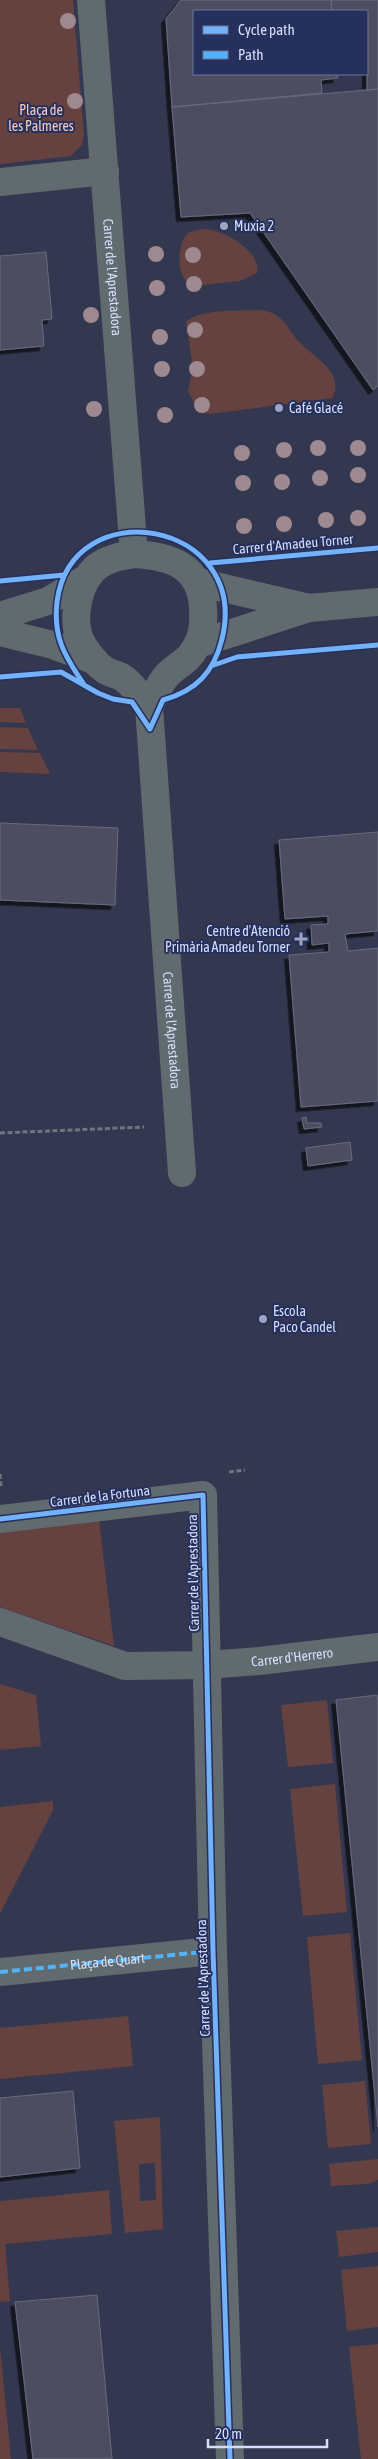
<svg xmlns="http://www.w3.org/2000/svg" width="378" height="2459" font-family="'Asap Condensed',sans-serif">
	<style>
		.green { fill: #65423f; fill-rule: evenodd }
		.building { fill: #4d4e62; stroke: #696a7f; filter: url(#shadow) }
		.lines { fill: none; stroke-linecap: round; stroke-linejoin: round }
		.path { stroke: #6e757e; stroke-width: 3; stroke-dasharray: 5 2.5; stroke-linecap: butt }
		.pedestrian { stroke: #606a6f; stroke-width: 28 }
		.minor { stroke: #606a6f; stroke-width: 28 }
		.tertiary { stroke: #606a6f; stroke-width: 28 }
		.quiet { stroke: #52b3f8; stroke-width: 4; stroke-dasharray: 8 4; stroke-linecap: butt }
		.cycleway-casing { stroke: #26305d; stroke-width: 8 }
		.cycleway { stroke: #73b2f8; stroke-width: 5 }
		.tree { fill: #9d898f }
		.poi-dot { fill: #9da4bf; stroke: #26305d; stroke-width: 2 }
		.labels { text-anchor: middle; stroke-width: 4; stroke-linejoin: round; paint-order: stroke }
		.park-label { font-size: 14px; fill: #f4cbc2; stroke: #26305d }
		.poi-label { font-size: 14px; fill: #d6defb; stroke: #26305d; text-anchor: start }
		.street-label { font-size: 14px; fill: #d6defb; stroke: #26305d }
	</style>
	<defs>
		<filter id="shadow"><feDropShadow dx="-4.5" dy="4.5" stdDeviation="0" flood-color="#0009"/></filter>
	</defs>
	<rect width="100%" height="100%" fill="#333850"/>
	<path class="green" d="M0,0H73L84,135L82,145L71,156L0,164Z
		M203,229C222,229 262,251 257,273L240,281L194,286C175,281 176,243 189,232Z
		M263,310C287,316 286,329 302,345C317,359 345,374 332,398L210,414L200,411L195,405L188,391L193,369L186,322C199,308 244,311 263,310Z
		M0,708H20L26,723L0,722Z
		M0,727L28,728L38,750L0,749Z
		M0,752L40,753L50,774L0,772Z
		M99,1519L114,1646L0,1607V1530Z
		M0,1684L36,1695L41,1746L0,1750Z
		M327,1700L333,1763L288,1767L281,1705Z
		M335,1784L347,1912L303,1916L290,1789Z
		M53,1801V1810L0,1914V1807Z
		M350,1933L362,2060L318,2064L307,1937Z
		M128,2016L133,2066L0,2079V2028Z
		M365,2081L371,2144L328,2148L322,2085Z
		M160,2117L163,2229L125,2233L114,2121ZM155,2163L156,2200L140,2201L139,2164Z
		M378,2159V2180L368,2184L331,2186L329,2164Z
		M109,2190L112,2234L5,2244L10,2301L0,2302V2201Z
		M378,2227V2252L339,2257L336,2231Z
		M378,2266V2327L347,2331L341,2270Z
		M378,2344V2459H361L349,2347Z
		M0,2347L11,2459H0Z"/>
	<path class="building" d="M181,0H331L332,11H194V74H337L338,78L321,80L322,93L172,107L166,19Z
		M331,0H378V89L367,90V11H332Z
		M378,89V386L373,390L250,213L181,217L172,107Z
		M46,252L52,319L42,320L44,346L0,350V256Z
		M0,823L118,828L115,905L0,900Z
		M378,832V931L345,934L348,951L378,948V1101L301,1107L289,955L329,952V943L312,945L311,925L328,924V916L285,919L279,840Z
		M306,1117L307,1123H321L322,1127L304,1129L302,1118Z
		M350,1142L352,1160L308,1166L306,1148Z
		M377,1695L378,1703V2127L336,1700Z
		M73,2091L80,2168L0,2177V2098Z
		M97,2295L112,2459H33L15,2302Z"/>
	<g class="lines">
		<path class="path" d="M0,1133L144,1127
			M229,1472L245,1470
			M0,1474L1,1486"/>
		<path class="pedestrian" id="s1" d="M0,1972L213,1951"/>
		<g class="minor">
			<path id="s2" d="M91,0L134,554"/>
			<path d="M0,182L105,171"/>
			<path id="s3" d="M149,707L182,1173"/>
			<path d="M0,1519L203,1495L213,1951L230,2459"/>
			<path id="s4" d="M0,1622L125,1666L207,1665L259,1661L378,1647"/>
		</g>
		<path class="tertiary" d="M134,554C171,556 201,566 203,608C204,620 203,634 197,645C189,661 180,663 168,674C160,682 154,697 149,707C141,698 133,684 123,678C118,674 110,674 105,670C97,665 90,656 84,647C69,625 77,582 98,566C109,558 122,556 134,554Z
			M198,582L309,608
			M0,616L48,601L87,578
			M0,632L53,645L94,660
			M198,644L309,608L378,602"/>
		<path class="quiet" d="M0,1972L213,1951"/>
		<defs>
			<path id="cycleway" d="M210,563L378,548
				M0,581L64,575
				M214,665L237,657L378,645
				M0,677L61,672L98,693L113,699L132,702L150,729L163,700C196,691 214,672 222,639C251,520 71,490 57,602C53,636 64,655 83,683
				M0,1519L203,1495L213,1951L230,2459"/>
		</defs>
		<use href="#cycleway" class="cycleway-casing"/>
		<use href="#cycleway" class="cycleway"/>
	</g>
	<g class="tree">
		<circle cx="68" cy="21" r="8"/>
		<circle cx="75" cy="101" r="8"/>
		<circle cx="156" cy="254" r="8"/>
		<circle cx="193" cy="255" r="8"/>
		<circle cx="194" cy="284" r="8"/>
		<circle cx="157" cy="288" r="8"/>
		<circle cx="91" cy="315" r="8"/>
		<circle cx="195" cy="330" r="8"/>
		<circle cx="160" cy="337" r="8"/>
		<circle cx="162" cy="369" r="8"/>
		<circle cx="197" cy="369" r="8"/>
		<circle cx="202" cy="405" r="8"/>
		<circle cx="94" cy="409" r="8"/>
		<circle cx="165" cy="415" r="8"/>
		<circle cx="318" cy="448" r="8"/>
		<circle cx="358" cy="448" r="8"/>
		<circle cx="284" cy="450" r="8"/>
		<circle cx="242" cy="453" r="8"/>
		<circle cx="358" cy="475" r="8"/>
		<circle cx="320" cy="478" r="8"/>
		<circle cx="282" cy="482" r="8"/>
		<circle cx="243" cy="483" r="8"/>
		<circle cx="358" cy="518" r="8"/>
		<circle cx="326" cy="520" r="8"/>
		<circle cx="284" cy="524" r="8"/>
		<circle cx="244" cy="526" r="8"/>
	</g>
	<g class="poi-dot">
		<circle cx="224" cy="226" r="5"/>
		<circle cx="279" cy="408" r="5"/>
		<path d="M298.5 931.5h5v5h5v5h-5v5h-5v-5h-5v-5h5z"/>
		<circle cx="263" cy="1319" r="5"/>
	</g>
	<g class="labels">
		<g class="park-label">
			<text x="41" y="115">Plaça de<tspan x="41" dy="16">les Palmeres</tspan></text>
		</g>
		<g class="poi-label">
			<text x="234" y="231">Muxia 2</text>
			<text x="289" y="413">Café Glacé</text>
			<text x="290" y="936" text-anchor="end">Centre d'Atenció<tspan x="290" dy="16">Primària Amadeu Torner</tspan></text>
			<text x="273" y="1316">Escola<tspan x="273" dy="16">Paco Candel</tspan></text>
		</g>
		<g class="street-label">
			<text dy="5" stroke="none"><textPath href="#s2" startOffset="278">Carrer de l'Aprestadora</textPath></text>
			<text transform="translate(293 544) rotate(-5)" y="5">Carrer d'Amadeu Torner</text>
			<text dy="5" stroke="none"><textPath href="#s3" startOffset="324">Carrer de l'Aprestadora</textPath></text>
			<text transform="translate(100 1496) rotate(-7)" y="5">Carrer de la Fortuna</text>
			<text transform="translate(193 1573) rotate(-91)" y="5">Carrer de l'Aprestadora</text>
			<text dy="5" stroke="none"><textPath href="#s4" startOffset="300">Carrer d'Herrero</textPath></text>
			<text dy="5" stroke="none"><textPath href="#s1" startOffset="108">Plaça de Quart</textPath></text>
			<text transform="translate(203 1978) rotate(-92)" y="5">Carrer de l'Aprestadora</text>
		</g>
	</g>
	<rect x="193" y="10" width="175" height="65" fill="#26305d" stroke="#6c769c"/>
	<rect x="203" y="26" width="25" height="8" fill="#73b2f8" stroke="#6c769c"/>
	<text x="238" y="35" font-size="15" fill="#d6defb">Cycle path</text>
	<rect x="203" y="51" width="25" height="8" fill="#52b3f8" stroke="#6c769c"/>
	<text x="238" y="60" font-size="15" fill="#d6defb">Path</text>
	<path d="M208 2439v8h119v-8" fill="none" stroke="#d6defb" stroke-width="2.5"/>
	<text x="215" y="2439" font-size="15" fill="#d6defb" stroke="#26305d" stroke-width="4" paint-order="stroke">20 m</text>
</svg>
